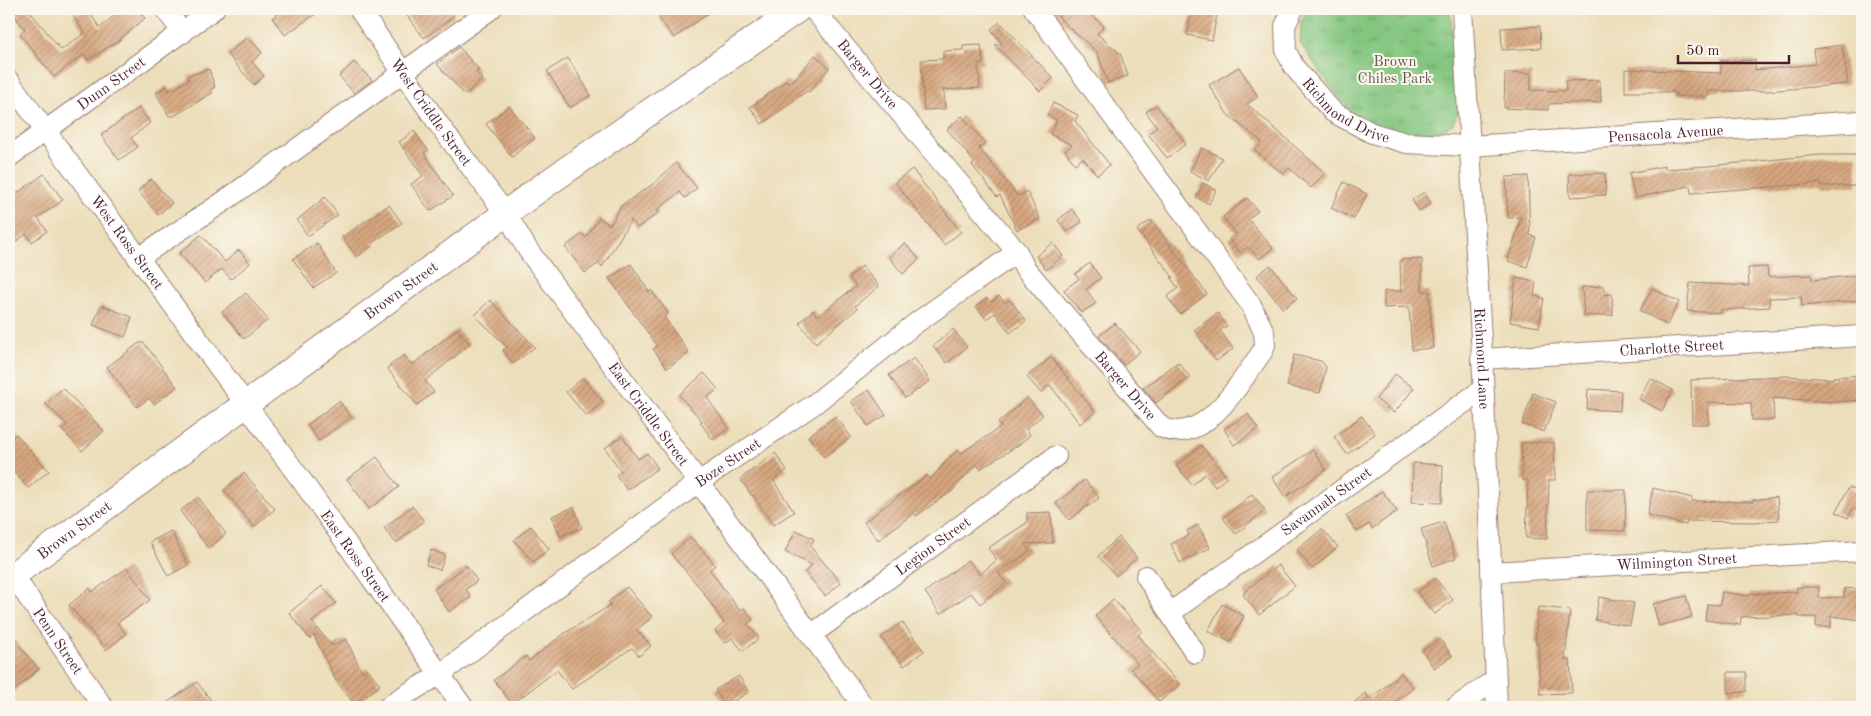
<svg xmlns="http://www.w3.org/2000/svg" width="1871" height="716" font-family="'Old Standard TT',serif">
	<style>
		.grass { fill: url(#grass-tufts); stroke: #667255 }
		.building { fill: url(#building-hatch) }
		.lines { fill: none; stroke-linecap: round; stroke-linejoin: round }
		.minor-casing { stroke: #9b7e72; stroke-width: 22 }
		.major-casing { stroke: #9b7e72; stroke-width: 28 }
		.minor { stroke: #fff; stroke-width: 20 }
		.major { stroke: #fff; stroke-width: 26 }
		.labels { text-anchor: middle; stroke-width: 4; stroke-linejoin: round; paint-order: stroke }
		.park-label { font-size: 15px; fill: #5e5948; stroke: #fbf7ec }
		.street-label { font-size: 15px; fill: #4a1f2b; stroke: #fbf7ec }
	</style>
	<defs>
		<pattern id="grass-tufts" width="24" height="20" patternUnits="userSpaceOnUse" patternTransform="scale(1.25)"><rect width="24" height="20" fill="#83c67f"/><path d="M3 7l-1-3M5 7V3M7 7l1-3M15 17l-1-3M17 17v-4M19 17l1-3" fill="none" stroke="#6da068"/></pattern>
		<pattern id="building-hatch" width="6" height="6" patternUnits="userSpaceOnUse" patternTransform="scale(1.25)"><rect width="6" height="6" fill="#d7a77f"/><path d="M-1 1l2-2M0 6l6-6M5 7l2-2" fill="none" stroke="#b08768"/></pattern>
	</defs>
	<rect width="100%" height="100%" fill="#fbf7ec"/>
	<filter id="ink" filterUnits="userSpaceOnUse"><feTurbulence type="fractalNoise" baseFrequency=".02" numOctaves="2"/><feDisplacementMap in="SourceGraphic" scale="10" xChannelSelector="R" yChannelSelector="G"/><feConvolveMatrix kernelMatrix="1 2 1 2 8 2 1 2 1" color-interpolation-filters="sRGB"/></filter>
	<filter id="wash" filterUnits="userSpaceOnUse"><feTurbulence type="fractalNoise" baseFrequency=".0096" numOctaves="4" result="noise"/><feDisplacementMap in="SourceGraphic" scale="20" xChannelSelector="R" yChannelSelector="G"/><feGaussianBlur stdDeviation="1.12" result="paint"/><feColorMatrix in="noise" values="0 0 0 0 0 0 0 0 0 0 0 0 0 0 0 0 0 1.4 0 .05"/><feComposite in="paint" operator="in"/></filter>
	<g filter="url(#wash)">
		<rect width="100%" height="100%" fill="#ecdeba"/>
		<path class="grass" d="M1308,9H1450L1459,109L1453,124L1424,137L1362,124L1332,89L1300,43L1301,21Z"/>
		<g id="blocks">
			<path class="building" d="M9,9H28L61,50L85,33L73,16L84,9H87L100,28L122,9H136L145,18L121,39L88,60L84,54L54,77L20,34L25,29Z
				M285,9H323L285,35L272,18Z
				M412,9H434L437,13L444,9H449L454,16L424,38L405,13Z
				M672,9H714L674,38L659,18Z
				M1053,9H1084L1104,26L1097,34L1120,53L1128,76L1108,83L1097,52L1063,22Z
				M1192,9H1218L1212,40L1187,35Z
				M1000,22L1053,78L1040,91L995,45L1002,44L991,29Z
				M1540,26L1541,48L1502,50L1501,28Z
				M248,37L262,53L252,62L264,76L254,85L227,54Z
				M981,45L983,64H978L980,88L942,90L944,93L945,109L924,110L921,60L943,59V51L963,50V46Z
				M1842,45L1848,84L1767,91H1708V96H1675V92H1625V69L1721,73V61L1755,60V70L1815,64L1813,49Z
				M459,47L479,70L476,72L482,79L465,95L437,64Z
				M815,55L829,68L809,92L807,91L762,124L750,107L787,80L791,84Z
				M568,58L591,95L570,108L547,71Z
				M354,62L372,80L354,93L339,76Z
				M1239,67L1258,97L1247,104L1325,173L1311,188L1289,168L1283,174L1255,150L1262,142L1228,115L1209,85Z
				M209,69L215,87L211,89L212,93L174,116H169L156,93L167,86L170,91L189,80L188,76Z
				M1505,73H1531V90L1566,91L1565,81L1600,80L1601,102L1548,104V110L1504,108Z
				M1053,103L1078,115L1075,121L1110,165L1097,175L1083,158L1075,164L1065,151L1072,145L1050,134L1057,120L1047,115Z
				M1156,105L1186,144L1167,158L1148,134L1157,127L1146,112Z
				M509,106L535,138L512,157L486,124Z
				M139,108L150,123L131,138L138,147L119,160L101,135Z
				M962,116L985,143L979,148L1018,196L1027,191L1040,219L1017,230L1000,195L997,197L972,165L975,163L947,129Z
				M414,131L428,150L424,153L453,196L430,211L411,184L423,176L399,142Z
				M1202,148L1222,158L1209,181L1190,171Z
				M1820,155H1857V186H1821V183L1691,193L1690,186L1635,198L1629,173L1665,166V169L1708,166Z
				M676,163L697,188L685,198L680,192L657,210L659,213L637,228L631,220L602,267L599,263L585,273L565,247L582,234L586,238L599,218L610,225L622,205L653,184Z
				M912,169L961,232L944,245L895,182Z
				M1605,173L1606,195L1570,197L1569,174Z
				M44,174L63,200L38,218L47,231L32,242L26,234L9,247V199Z
				M1528,176L1530,235L1536,237L1527,267L1508,261L1521,217L1508,218L1506,177Z
				M151,179L172,203L158,215L138,191Z
				M1344,182L1367,194L1354,219L1331,208Z
				M1203,183L1216,190L1209,204L1196,197Z
				M1424,192L1431,203L1419,211L1412,200Z
				M325,197L338,215L308,236L297,220Z
				M1247,198L1258,211L1248,219L1273,248L1259,259L1248,247L1240,253L1229,239L1236,233L1223,217Z
				M389,205L402,223L372,243L374,245L357,257L342,237Z
				M1072,209L1082,222L1067,232L1058,220Z
				M1151,220L1207,294L1180,314L1167,297L1178,288L1171,278L1173,277L1137,230Z
				M201,235L225,262L239,250L250,263L231,279L222,269L205,283L179,253Z
				M317,243L336,273L313,288L293,259Z
				M905,243L919,259L903,274L889,257Z
				M1053,243L1063,256L1046,270L1036,256Z
				M1422,259V291H1429L1433,348L1412,350L1409,307L1384,308V291H1401L1400,260Z
				M1090,263L1101,278L1086,289L1096,303L1081,313L1064,290L1079,279L1075,274Z
				M631,264L649,292L651,290L668,313L664,317L689,353L667,368L653,349L657,346L609,278Z
				M1270,265L1297,298L1283,309L1257,276Z
				M862,266L879,286L855,306L857,309L816,343L799,323L813,310L818,316L856,286L849,277Z
				M1767,267L1768,277L1811,275L1812,280L1860,275L1862,300L1802,306L1801,297L1769,298L1770,307L1721,310V313L1687,311L1690,283L1749,286L1748,268Z
				M1516,278L1536,282L1534,296L1544,298L1539,327L1510,322Z
				M1604,286L1605,295L1612,294L1613,315L1584,316L1582,287Z
				M1652,288L1679,302L1667,325L1640,311Z
				M246,293L268,320L244,339L222,312Z
				M999,296L1005,303L1010,300L1026,321L1010,333L995,313L986,319L976,306L987,298L991,302Z
				M490,300L535,347L513,364L503,350L507,347L475,315Z
				M101,305L132,317L125,337L93,325Z
				M1218,313L1227,326L1220,330L1233,349L1216,361L1194,330Z
				M1115,323L1140,351L1124,365L1099,336Z
				M457,329L470,344L425,381L434,392L417,405L387,368L404,355L412,365Z
				M953,329L967,347L947,363L933,346Z
				M139,343H144L177,387L154,404L149,398L137,407L107,367Z
				M1294,355L1321,361L1326,367L1320,393L1287,386Z
				M1051,357L1095,412L1080,424L1050,385L1041,393L1027,377Z
				M914,358L930,381L905,398L889,375Z
				M1178,362L1190,377L1156,403L1143,388Z
				M704,373L718,389L707,398L729,428L713,440L700,422L702,421L679,395Z
				M1395,374L1414,388L1394,413L1376,399Z
				M1862,375V400L1835,402L1773,398L1774,420H1752L1751,403L1708,402L1709,424H1692L1691,380L1786,376L1833,379V377Z
				M583,378L603,402L586,416L566,392Z
				M1650,378L1673,390L1662,411L1639,399Z
				M63,388L104,431L82,451L62,430L67,425L46,404Z
				M1588,389L1621,391L1620,411L1587,409Z
				M869,390L886,415L868,426L851,401Z
				M1533,393L1556,402L1544,432L1522,424Z
				M1027,398L1043,415L1026,429L1030,435L1017,446L980,469L977,464L952,491L916,516L914,513L878,540L864,522L927,475L930,479L957,450L961,453L1001,427L998,423Z
				M339,401L351,417L319,441L307,425Z
				M1248,414L1258,429L1234,445L1224,429Z
				M836,416L851,437L824,457L808,436Z
				M1362,416L1375,434L1347,454L1334,437Z
				M16,434L49,471L28,488L9,467V440Z
				M622,436L638,459L647,453L658,468L627,490L616,475L621,471L605,448Z
				M1554,442L1555,480H1549L1547,539L1526,538L1528,480H1522L1521,443Z
				M1201,445L1227,477L1215,487L1205,474L1192,485L1176,465Z
				M1313,450L1326,470L1285,497L1272,477Z
				M775,453L787,470L773,480L794,512L773,525L753,495L752,496L740,479Z
				M377,457L399,487L369,509L347,479Z
				M1413,463L1443,465L1442,503L1412,502Z
				M244,473L275,509L254,527L224,490Z
				M1085,480L1099,498L1069,520L1056,503Z
				M1849,487L1862,494V513L1853,508L1848,518L1836,512Z
				M1653,488L1692,498V501L1753,502V500L1777,497L1779,520L1755,522L1687,521L1686,525L1647,515Z
				M1587,490H1626L1625,531L1587,530Z
				M1382,491L1397,511L1372,529L1369,524L1357,532L1346,516Z
				M1252,494L1265,510L1236,534L1223,518Z
				M198,497L226,534L208,548L180,511Z
				M412,506L424,521L396,543L384,528Z
				M574,507L582,528L560,536L552,516Z
				M1051,512L1053,543L1025,544L1030,551L998,573L1006,583L980,604L971,593L940,614L925,592L968,560L980,574L997,560L988,548L1027,523V513Z
				M1444,522L1456,558L1433,566L1421,529Z
				M1198,525L1210,548L1180,563L1171,544L1189,535L1187,531Z
				M531,526L549,549L533,562L514,540Z
				M1322,529L1338,547L1312,569L1297,550Z
				M796,530L814,539L810,546L841,583L825,596L805,572L812,565L785,552Z
				M171,531L188,565L168,576L150,542Z
				M691,537L715,565L710,570L740,611L744,608L753,620L747,624L759,638L743,651L732,638L725,643L715,631L724,623L701,589L671,554Z
				M1119,537L1137,558L1116,576L1098,556Z
				M431,550L445,555L440,570L426,565Z
				M1278,565L1295,586L1259,615L1244,596V592Z
				M467,566L477,581L466,589L471,597L449,612L434,589Z
				M127,568L150,600L117,623L126,634L106,650L69,605L90,588L92,592Z
				M1435,578L1453,600L1435,614L1417,592Z
				M322,586L336,603L312,622L332,646L346,639L362,672L367,668L380,685L355,705L336,681L314,635L310,639L289,613Z
				M627,587L652,617L637,630L651,646L639,656L632,648L572,689L557,670L512,704L494,680L526,656L529,661L565,633L611,605L608,602Z
				M1797,587H1819V598L1844,597L1845,588L1862,590V620L1831,616V627H1816V617H1798V615L1741,617L1740,625L1705,620L1707,604L1720,605L1722,592L1749,596V594L1797,592Z
				M1686,596L1692,617L1659,626L1653,604Z
				M1599,597L1634,603L1630,626L1595,620Z
				M1113,599L1142,631L1138,635L1180,685L1159,702L1131,669L1138,664L1095,616Z
				M1222,604L1244,616L1230,642L1208,631Z
				M1538,607L1570,610L1565,660H1570L1572,693L1540,694L1538,643H1535Z
				M902,622L924,651L904,666L881,638Z
				M9,633L39,669L9,695Z
				M1440,639L1452,656L1434,668L1422,651Z
				M1728,672H1746V692L1728,693Z
				M1401,673L1413,688L1389,707H1349L1365,693L1370,699Z
				M739,676L749,692L725,706L715,690Z
				M197,682L216,707H161Z"/>
		</g>
	</g>
	<g filter="url(#ink)">
		<use href="#blocks" fill-opacity="0" stroke="#9b7e72" stroke-width="1"/>
		<g class="lines">
			<defs>
				<g id="minor">
					<path d="M165,9L183,33"/>
					<path id="s1" d="M359,9L440,126L506,214L528,250L864,707"/>
					<path id="s2" d="M813,9L1017,252L1025,268L1161,427C1204,448 1240,382 1262,352L1265,345L1264,332L1251,305L1034,9"/>
					<path id="s3" d="M1293,9L1285,26L1286,51L1294,67L1333,112L1372,133L1406,143L1469,146L1862,121"/>
					<path id="s4" d="M1462,9L1483,374L1497,707"/>
					<path id="s5" d="M9,81L302,481L463,707"/>
					<path id="s6" d="M9,157L214,9"/>
					<path d="M138,258L223,202L491,9"/>
					<path id="s7" d="M1481,359L1862,336"/>
					<path id="s8" d="M1491,572L1862,551"/>
					<path id="s9" d="M13,575L103,707"/>
					<path d="M1146,576L1195,653"/>
					<path id="s10" d="M1170,613L1483,389"/>
					<path id="s11" d="M811,635L1056,456"/>
					<path id="s12" d="M388,707L402,697L439,675L699,482L813,405L916,323L1017,252"/>
					<path d="M1456,707L1496,679"/>
				</g>
				<g id="major">
					<path id="s13" d="M9,578L539,189L798,9"/>
				</g>
			</defs>
			<use href="#minor" class="minor-casing"/>
			<use href="#major" class="major-casing"/>
			<use href="#minor" class="minor"/>
			<use href="#major" class="major"/>
		</g>
	</g>
	<g class="labels">
		<g class="park-label">
			<text x="1395" y="66">Brown<tspan x="1395" dy="17">Chiles Park</tspan></text>
		</g>
		<g class="street-label">
			<text dy="5" stroke="none"><textPath href="#s2" startOffset="85">Barger Drive</textPath></text>
			<text dy="5" stroke="none"><textPath href="#s6" startOffset="126">Dunn Street</textPath></text>
			<text dy="5" stroke="none"><textPath href="#s3" startOffset="131">Richmond Drive</textPath></text>
			<text dy="5" stroke="none"><textPath href="#s1" startOffset="126">West Criddle Street</textPath></text>
			<text dy="5" stroke="none"><textPath href="#s3" startOffset="461">Pensacola Avenue</textPath></text>
			<text dy="5" stroke="none"><textPath href="#s5" startOffset="200">West Ross Street</textPath></text>
			<text dy="5" stroke="none"><textPath href="#s13" startOffset="486">Brown Street</textPath></text>
			<text dy="5" stroke="none"><textPath href="#s7" startOffset="191">Charlotte Street</textPath></text>
			<text dy="5" stroke="none"><textPath href="#s4" startOffset="350">Richmond Lane</textPath></text>
			<text dy="5" stroke="none"><textPath href="#s2" startOffset="490">Barger Drive</textPath></text>
			<text dy="5" stroke="none"><textPath href="#s1" startOffset="498">East Criddle Street</textPath></text>
			<text dy="5" stroke="none"><textPath href="#s12" startOffset="419">Boze Street</textPath></text>
			<text dy="5" stroke="none"><textPath href="#s10" startOffset="192">Savannah Street</textPath></text>
			<text dy="5" stroke="none"><textPath href="#s13" startOffset="81">Brown Street</textPath></text>
			<text dy="5" stroke="none"><textPath href="#s11" startOffset="151">Legion Street</textPath></text>
			<text dy="5" stroke="none"><textPath href="#s5" startOffset="588">East Ross Street</textPath></text>
			<text dy="5" stroke="none"><textPath href="#s8" startOffset="186">Wilmington Street</textPath></text>
			<text dy="5" stroke="none"><textPath href="#s9" startOffset="80">Penn Street</textPath></text>
		</g>
	</g>
	<rect width="1871" height="716" fill="none" stroke="#fbf7ec" stroke-width="30"/>
	<path d="M1678 55v8h111v-8" fill="none" stroke="#4a1f2b" stroke-width="2.5"/>
	<text x="1686" y="55" font-size="15" fill="#4a1f2b" stroke="#fbf7ec" stroke-width="4" paint-order="stroke">50 m</text>
</svg>
